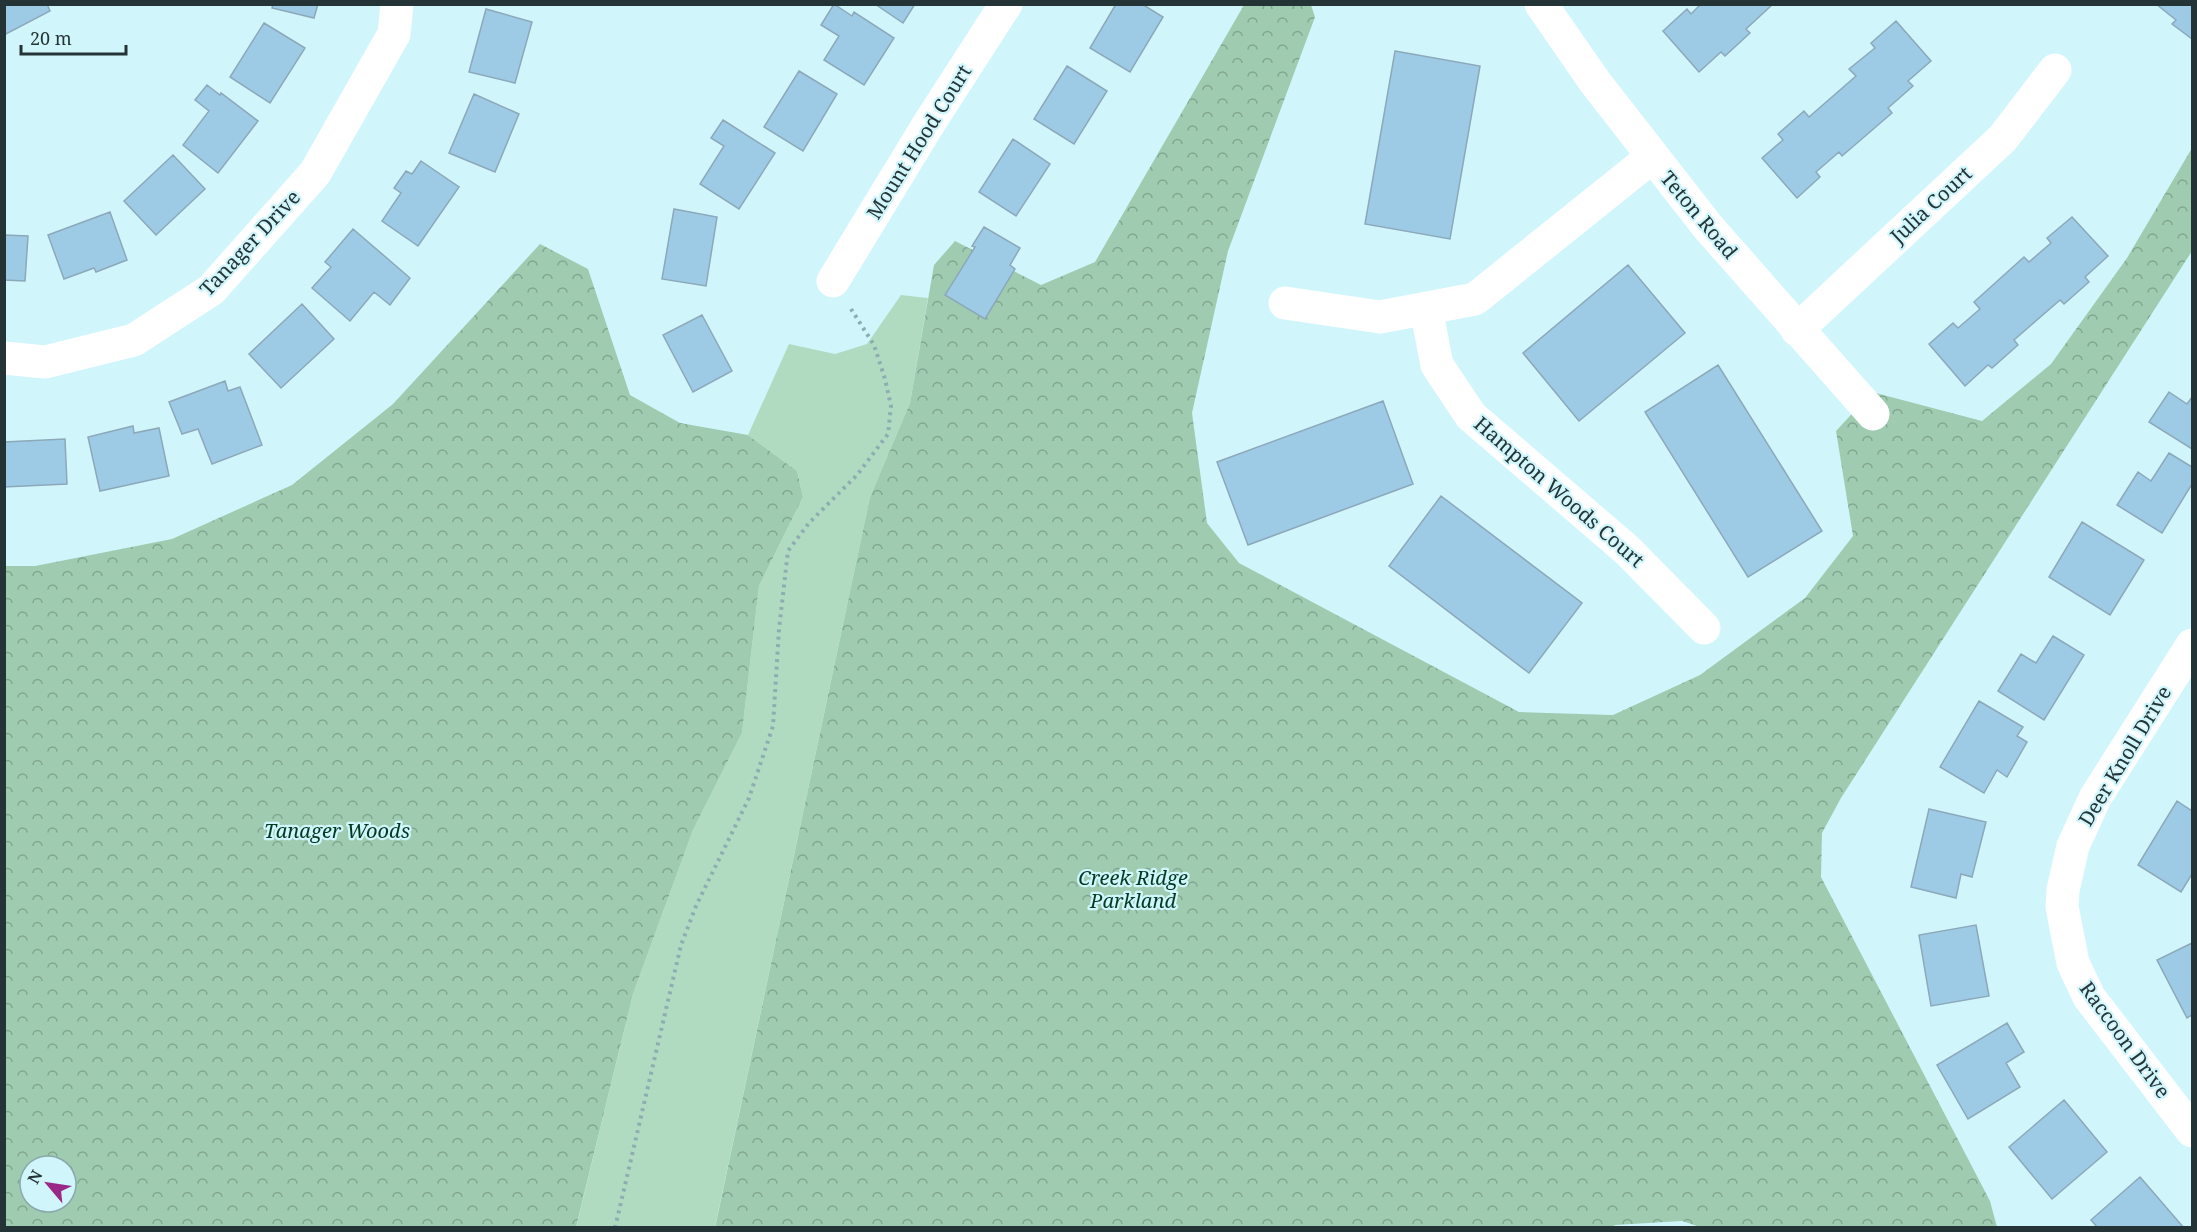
<svg xmlns="http://www.w3.org/2000/svg" width="2197" height="1232" font-family="'Noto Serif',serif">
	<style>
		.grass { fill: #b1dbc1 }
		.forest { fill: url(#forest-crowns); fill-rule: evenodd }
		.building { fill: #9dcbe6; stroke: #8ca8b9; stroke-width: 1.5 }
		.lines { fill: none; stroke-linecap: round; stroke-linejoin: round }
		.path { stroke: #8fadb1; stroke-width: 4; stroke-dasharray: 3 4.5; stroke-linecap: butt }
		.street { stroke: #fff; stroke-width: 33 }
		.labels { text-anchor: middle; stroke-width: 4.5; stroke-linejoin: round; paint-order: stroke }
		.street-label { font-size: 20px; fill: #243335; stroke: #d0f6fc }
		.park-label { font-size: 20px; font-style: italic; fill: #003b21; stroke: #d0f6fc }
	</style>
	<defs>
		<pattern id="forest-crowns" width="20" height="18" patternUnits="userSpaceOnUse" patternTransform="scale(1.5)"><rect width="20" height="18" fill="#9fccb0"/><path d="M2 6a3 3 0 1 1 6 0M12 15a3 3 0 1 1 6 0" fill="none" stroke="#81a690"/></pattern>
	</defs>
	<rect width="100%" height="100%" fill="#d0f6fc"/>
	<path class="grass" d="M901,295L928,298L910,403L870,497L715,1227L576,1228L633,994L693,830L742,733L759,586L803,497L797,471L748,435L789,344L835,354L867,344Z"/>
	<path class="forest" d="M1244,5H1311L1315,17L1228,251L1192,413L1207,523L1239,563L1519,712L1613,715L1700,675L1805,598L1853,536L1836,431L1872,392L1982,421L2051,364L2127,258L2192,148V251L1841,798L1822,833L1821,877L1990,1201L1997,1227L1703,1228L1682,1221L1615,1225L1610,1228H715L870,497L910,403L934,265L955,241L1041,285L1095,262Z
		M540,244L588,269L630,395L680,423L748,435L797,471L803,497L759,586L742,733L693,830L633,994L576,1227H5V566H35L172,539L292,485L393,404ZM30,1166H66V1202H30Z"/>
	<path class="building" d="M4,4H47L50,11L4,35Z
		M273,4H318L314,18L272,8Z
		M834,4L852,16L854,12L894,38L864,85L824,60L839,36L821,25Z
		M875,4H915L903,23Z
		M1116,4H1142L1163,17L1130,72L1090,48Z
		M1701,4H1773L1746,29L1750,33L1725,56L1721,52L1699,72L1663,31L1687,9L1691,14Z
		M2156,4H2192V39L2172,24L2176,20Z
		M486,9L532,22L515,83L469,72Z
		M1896,21L1931,61L1908,81L1913,86L1888,108L1892,113L1842,156L1839,152L1816,172L1820,177L1797,198L1762,158L1783,140L1778,134L1804,111L1809,117L1856,76L1849,69L1875,48L1871,43Z
		M264,23L305,48L270,103L230,77Z
		M1395,51L1480,66L1450,239L1365,224Z
		M1067,66L1107,91L1074,144L1034,119Z
		M799,71L837,94L803,151L764,127Z
		M207,85L220,95L221,93L258,121L218,173L183,145L209,111L195,100Z
		M474,94L519,114L495,172L449,153Z
		M723,120L775,153L739,209L700,184L724,146L711,138Z
		M1013,139L1050,164L1016,216L979,192Z
		M173,155L205,189L156,235L124,201Z
		M421,161L459,187L418,246L382,221L401,193L394,188L406,171L412,174Z
		M674,209L717,217L706,286L662,279Z
		M110,212L127,260L96,272L94,268L64,279L48,235Z
		M2072,217L2108,256L2085,277L2089,282L2064,304L2060,300L2014,340L2018,345L1992,368L1988,365L1965,386L1929,344L1953,323L1958,328L1980,309L1974,302L2024,257L2029,262L2051,243L2047,238Z
		M984,227L1020,248L1010,265L1015,269L985,319L945,295L975,247L972,246Z
		M353,229L410,278L390,305L374,292L350,321L312,288L331,267L325,262Z
		M4,235L28,236L25,281L4,280Z
		M1628,265L1685,333L1579,421L1523,353Z
		M302,304L334,339L281,388L249,354Z
		M702,315L732,371L693,392L663,335Z
		M1718,365L1822,531L1748,577L1645,412Z
		M225,381L228,391L240,387L262,445L212,464L198,429L182,434L169,402Z
		M2169,392L2187,404L2192,397V449L2149,422Z
		M1383,401L1413,484L1248,545L1217,462Z
		M133,426L134,433L159,428L169,476L100,491L88,437Z
		M65,439L67,484L4,487V442Z
		M2169,453L2192,467V484L2162,533L2117,505L2138,472L2151,481Z
		M1441,496L1582,603L1529,673L1389,566Z
		M2082,522L2144,560L2110,615L2049,577Z
		M2053,636L2084,655L2044,720L1998,691L2021,654L2036,663Z
		M1979,701L2023,727L2017,736L2027,742L2007,777L1997,770L1984,793L1940,767Z
		M2177,801L2192,811V874L2181,892L2138,865Z
		M1929,809L1986,822L1972,877L1961,874L1956,898L1911,887Z
		M1976,925L1989,996L1931,1006L1919,935Z
		M2192,943V1015L2187,1018L2157,960Z
		M2007,1023L2024,1052L2006,1063L2020,1087L1968,1119L1937,1065Z
		M2064,1100L2107,1152L2052,1199L2009,1147Z
		M2140,1177L2184,1228H2098L2091,1220Z"/>
	<g class="lines">
		<path class="path" d="M615,1228L681,945L696,906L749,798L773,726L779,629L788,551L809,523L857,475L888,434L891,406L885,379L874,345L851,309"/>
		<path class="street" d="M1541,4L1595,82L1708,227L1873,414
			M833,281L928,125L1006,4
			M1285,303L1380,317L1475,299L1652,157
			M1426,308L1437,365L1471,416L1627,550L1704,628
			M1797,330L2003,138L2055,70
			M4,358L45,362L134,340L211,290L315,173L394,34L397,4
			M2192,645L2095,798L2073,846L2063,890L2062,907L2073,963L2089,997L2192,1131"/>
	</g>
	<g class="labels">
		<g class="street-label">
			<text transform="translate(919 142) rotate(-58)" y="7">Mount Hood Court</text>
			<text transform="translate(1931 205) rotate(-43)" y="7">Julia Court</text>
			<text transform="translate(1699 215) rotate(50)" y="7">Teton Road</text>
			<text transform="translate(250 243) rotate(-47)" y="7">Tanager Drive</text>
			<text transform="translate(1559 492) rotate(41)" y="7">Hampton Woods Court</text>
			<text transform="translate(2125 756) rotate(-59)" y="7">Deer Knoll Drive</text>
			<text transform="translate(2125 1040) rotate(54)" y="7">Raccoon Drive</text>
		</g>
		<g class="park-label">
			<text x="337" y="838">Tanager Woods</text>
			<text x="1133" y="885">Creek Ridge<tspan x="1133" dy="23">Parkland</tspan></text>
		</g>
	</g>
	<rect width="2197" height="1232" fill="none" stroke="#243335" stroke-width="12"/>
	<g transform="translate(48 1184) rotate(299)"><circle r="28" fill="#d0f6fc" stroke="#8ba8ac" stroke-width="1.5"/>
	<path d="M0-4.5L10 22L0 15L-10 22Z" fill="#9a2886"/>
	<text y="-9" font-size="16" font-weight="bold" text-anchor="middle" fill="#243335">N</text>
	</g>
	<path d="M21 45v9h105v-9" fill="none" stroke="#243335" stroke-width="3"/>
	<text x="30" y="45" font-size="18" fill="#243335" stroke="#d0f6fc" stroke-width="4.5" paint-order="stroke">20 m</text>
</svg>
